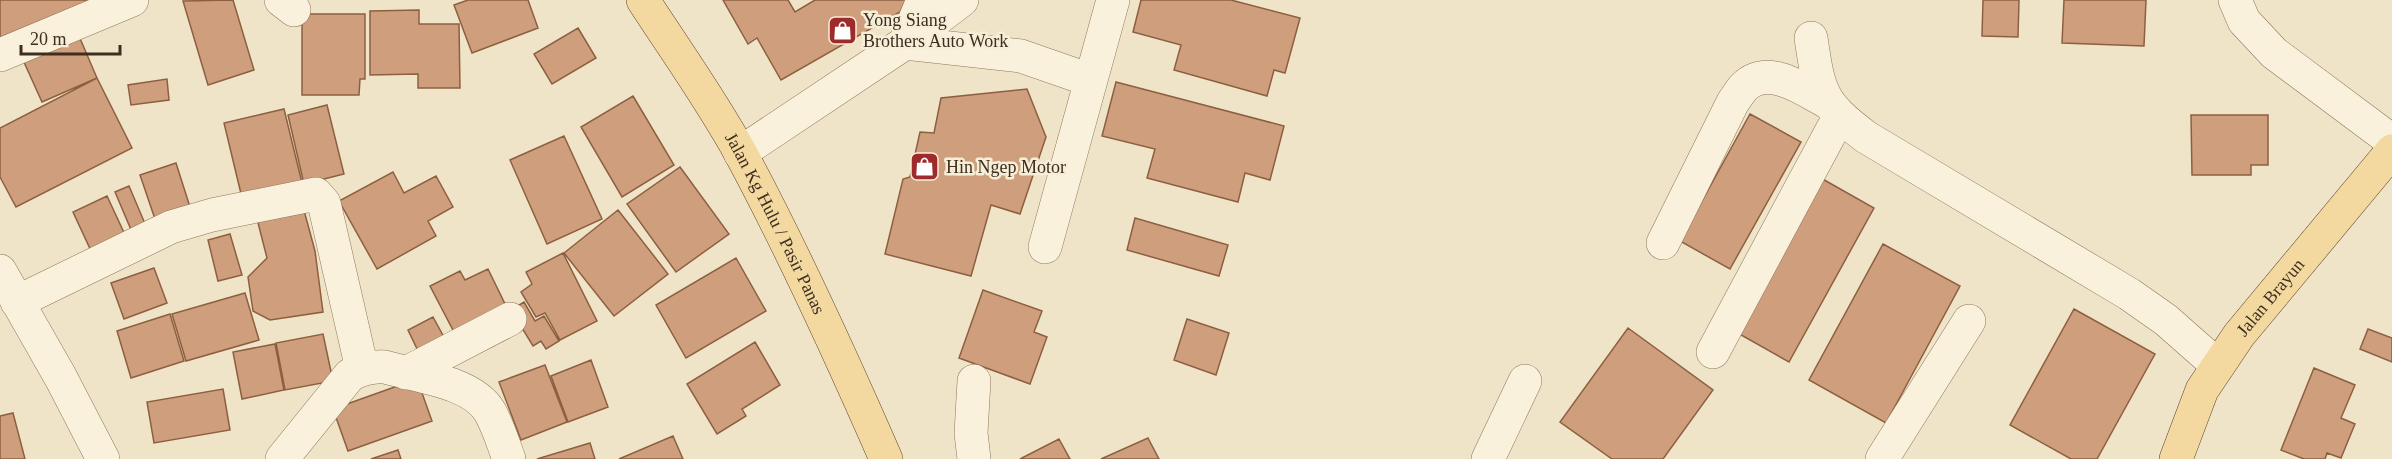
<svg xmlns="http://www.w3.org/2000/svg" width="2392" height="459" font-family="'Times New Roman',serif">
	<style>
		.building { fill: #cf9f7d; stroke: #8d5f41; stroke-width: 1.5 }
		.lines { fill: none; stroke-linecap: round; stroke-linejoin: round }
		.minor-casing { stroke: #8d765c; stroke-width: 34 }
		.major-casing { stroke: #5b4430; stroke-width: 34 }
		.minor { stroke: #faf1dc; stroke-width: 33 }
		.major { stroke: #f3d9a0; stroke-width: 33 }
		.labels { text-anchor: middle; stroke-width: 5; stroke-linejoin: round; paint-order: stroke }
		.poi-label { font-size: 18px; fill: #3d2e20; stroke: #f7eed8; text-anchor: start }
		.street-label { font-size: 18px; fill: #3d2e20; stroke: #f7eed8 }
	</style>
	<rect width="100%" height="100%" fill="#f0e4c8"/>
	<path class="building" d="M0,0H93L0,38Z
		M233,0L254,70L208,85L183,1Z
		M468,0H528L538,28L472,53L454,5Z
		M723,0H788L795,12L815,0H906L900,12L781,80L757,38L748,44Z
		M1141,0H1231L1300,18L1285,73L1274,70L1267,96L1174,70L1181,45L1133,32Z
		M1983,0H2019L2018,37L1982,36Z
		M2064,0H2146L2144,46L2062,43Z
		M419,10V24H459L460,88H418V74L370,75V11Z
		M302,14H365V79H360L359,95H302Z
		M578,28L596,58L552,84L534,54Z
		M79,36L97,78L42,102L23,60Z
		M97,78L132,148L16,207L0,177V128Z
		M167,79L169,100L131,105L128,85Z
		M1116,82L1284,126L1270,180L1245,173L1238,202L1147,178L1155,149L1102,136Z
		M1027,89L1046,137L1020,214L991,205L971,276L885,254L903,179L910,177L920,132L934,133L941,98Z
		M633,96L674,165L622,197L581,127Z
		M327,105L344,174L304,184L288,115Z
		M284,109L303,187L243,202L224,123Z
		M1750,114L1801,142L1730,269L1680,241Z
		M2191,115H2268V165H2251V175H2192Z
		M564,136L602,219L547,244L510,160Z
		M176,163L190,207L155,219L140,175Z
		M680,167L729,234L676,272L627,204Z
		M393,172L404,193L436,176L453,207L428,221L436,236L377,269L339,201Z
		M1819,177L1874,208L1789,362L1734,331Z
		M129,186L146,226L132,232L115,192Z
		M107,196L126,237L92,253L73,212Z
		M302,203L315,251L323,312L270,320L253,311L248,277L267,258L256,215Z
		M618,210L668,274L614,316L564,253Z
		M1135,218L1228,245L1219,276L1127,250Z
		M230,234L242,275L218,281L208,240Z
		M1883,244L1960,286L1886,423L1809,380Z
		M563,253L597,321L560,340L545,313L536,317L521,292L532,284L526,272Z
		M736,258L766,311L686,358L656,305Z
		M154,268L167,303L124,319L111,283Z
		M488,269L506,306L454,332L430,286L460,271L465,280Z
		M983,290L1042,311L1034,332L1047,337L1030,384L959,358Z
		M245,293L259,340L186,361L172,314Z
		M524,302L535,321L544,316L559,341L546,349L541,341L533,346L511,310Z
		M2074,309L2155,354L2097,459H2071L2010,425Z
		M170,314L184,361L131,378L117,331Z
		M433,317L445,339L419,353L408,330Z
		M1187,319L1229,333L1216,375L1174,360Z
		M1628,328L1713,390L1663,459H1612L1560,422Z
		M2368,329L2392,338V362L2360,349Z
		M323,334L333,381L285,390L276,343Z
		M755,342L780,385L742,409L746,416L717,434L687,384Z
		M275,344L284,390L242,399L233,352Z
		M591,360L608,407L568,422L551,376Z
		M545,365L567,422L521,440L499,382Z
		M2314,368L2355,385L2341,418L2355,424L2341,458L2327,453L2325,459H2304L2281,450Z
		M417,379L432,421L348,451L333,409Z
		M223,389L230,430L154,443L147,402Z
		M13,413L25,459H0V416Z
		M673,436L683,459H619Z
		M1148,438L1159,459H1101Z
		M1059,439L1070,459H1020Z
		M590,443L595,459H537Z
		M398,450L401,459H371Z"/>
	<g class="lines">
		<defs>
			<path id="minor" d="M281,0L294,10
				M923,0L905,43L1021,56L1090,80
				M2235,0L2244,21L2274,53L2392,141
				M1811,38C1819,93 1821,103 1866,137L2129,294L2166,320L2217,365
				M0,55L132,0
				M740,153L905,43L962,0
				M1663,243L1733,102C1737,97 1740,91 1744,87C1768,63 1804,90 1827,102
				M1045,247L1113,0
				M0,271L61,378L103,459
				M17,302L171,227L212,215L316,194L324,203L362,369
				M1713,352L1839,117
				M406,373L510,319
				M974,381L971,433L974,459
				M282,459L350,375C362,369 372,366 385,367C416,376 473,382 490,412C498,426 503,443 509,459
				M1488,459L1525,381
				M1882,459L1969,321"/>
			<g id="major">
				<path id="s1" d="M643,0C676,51 712,101 741,154C794,253 841,356 886,459"/>
				<path id="s2" d="M2176,459L2202,390L2239,335L2392,151"/>
			</g>
		</defs>
		<use href="#minor" class="minor-casing"/>
		<use href="#major" class="major-casing"/>
		<use href="#minor" class="minor"/>
		<use href="#major" class="major"/>
	</g>
	<defs>
		<symbol id="shop-square" viewBox="-11 -11 22 22"><rect x="-9" y="-9" width="18" height="18" rx="4" fill="#9e2a2b" stroke="#f7eed8"/><path d="M-5-2.5h2.3a2.7 3.5 0 0 1 5.4 0H5L5.5 6h-11ZM-1.5-2.5h3a1.5 2.3 0 0 0-3 0Z" fill="#fff"/></symbol>
	</defs>
	<g fill-rule="evenodd">
		<use href="#shop-square" x="826" y="14" width="33" height="33"/>
		<use href="#shop-square" x="908" y="150" width="33" height="33"/>
	</g>
	<g class="labels">
		<g class="poi-label">
			<text x="863" y="26">Yong Siang<tspan x="863" dy="21">Brothers Auto Work</tspan></text>
			<text x="946" y="173">Hin Ngep Motor</text>
		</g>
		<g class="street-label">
			<text dy="6" stroke="none"><textPath href="#s1" startOffset="260">Jalan Kg Hulu / Pasir Panas</textPath></text>
			<text dy="6" stroke="none"><textPath href="#s2" startOffset="189">Jalan Brayun</textPath></text>
		</g>
	</g>
	<path d="M21 45v9h99v-9" fill="none" stroke="#3d2e20" stroke-width="3"/>
	<text x="30" y="45" font-size="18" fill="#3d2e20" stroke="#f7eed8" stroke-width="4.5" paint-order="stroke">20 m</text>
</svg>
